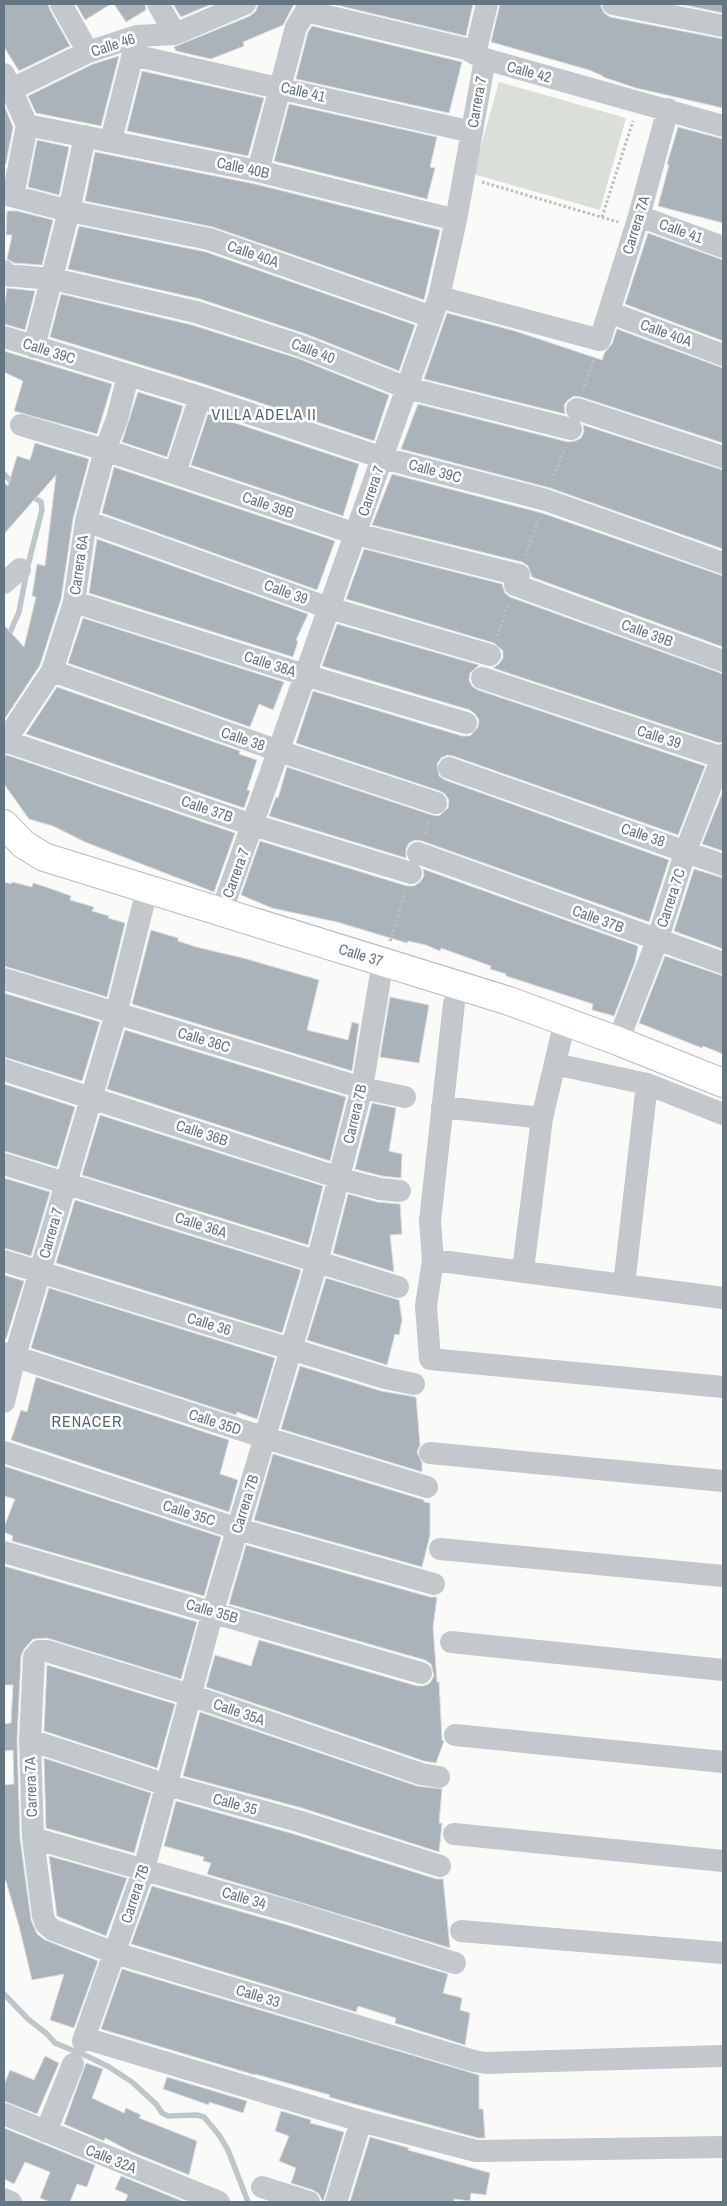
<svg xmlns="http://www.w3.org/2000/svg" width="727" height="2206" font-family="'Archivo Narrow',sans-serif">
	<style>
		.green { fill: #dadfd7 }
		.lines { fill: none; stroke-linecap: round; stroke-linejoin: round }
		.stream { stroke: #bbc7cb; stroke-width: 5.5 }
		.building { fill: #aab3b9; stroke: #dcdcda }
		.major-casing { stroke: #b5babe; stroke-width: 30 }
		.path { stroke: #bbbfc2; stroke-width: 3; stroke-dasharray: 2.5 2.5; stroke-linecap: butt }
		.minor { stroke: #c3c8cc; stroke-width: 22 }
		.major { stroke: #fff; stroke-width: 28 }
		.labels { text-anchor: middle; stroke-width: 5; stroke-linejoin: round; paint-order: stroke }
		.street-label { font-size: 15px; fill: #657683; stroke: #fff }
		.neighbourhood-label { font-size: 16px; letter-spacing: 1px; fill: #57646e; stroke: #fff }
	</style>
	<rect width="100%" height="100%" fill="#fafaf8"/>
	<path class="green" d="M499,82L626,118L600,210L473,174Z"/>
	<g class="lines">
		<path class="stream" d="M4,474L14,485
			M4,646L19,612L28,565L42,510L41,502L30,495
			M4,1994L28,2019L47,2034L55,2043L89,2057L109,2067L132,2082L156,2104L162,2113L168,2116L197,2115L204,2117L219,2135L228,2150L248,2202"/>
	</g>
	<path class="building" d="M4,4H48L50,10L70,46L19,71L4,47Z
		M76,4H111L85,20Z
		M114,4H145L146,10L126,22Z
		M173,4H212L181,17Z
		M258,4H294L283,25L243,42L244,46L211,59L176,51L174,47L250,16L256,11Z
		M332,4H473L466,36Z
		M500,4H600L604,13L610,17L723,39V108L636,88L603,77V76L589,70L491,42Z
		M679,4H723V13Z
		M312,26L462,62L449,113L296,79L308,32Z
		M119,56L101,126L36,113L28,96L93,64Z
		M142,71L264,98L248,156L127,131Z
		M289,104L437,137L430,167L435,168L427,199L274,161Z
		M4,105L13,127L6,164L4,165Z
		M678,127L723,139V223L658,206L669,165L667,164Z
		M37,140L69,147L59,195L28,187Z
		M95,152L255,184L440,230L424,300L213,227L85,201Z
		M7,211H17L53,220L42,265L14,263L7,259L12,235H6Z
		M79,226L206,252L415,325L399,371L306,334L200,299L68,269Z
		M648,233L723,260V341L625,304Z
		M7,288L35,291L25,330L4,324V307Z
		M61,294L192,325L297,358L389,395L374,441L204,384L50,337Z
		M447,313L515,331L602,360L605,352L612,344L617,329L723,368V443L581,397L574,396L568,400L564,405L565,414L424,379Z
		M4,351L112,384L97,434L14,411L23,381L4,372Z
		M138,392L183,406L167,457L122,442Z
		M418,404L568,442L575,441L581,438L584,432L583,425L723,470V549L550,488L401,449Z
		M208,414L359,464L343,516L191,465Z
		M35,443L89,459L73,519L61,599L40,665L4,720V625L24,647L36,597L32,596L37,564L45,566L56,475L4,534V482L8,486L17,456L30,460Z
		M114,467L335,541L317,590L102,513Z
		M392,474L542,513L723,576V647L532,577L528,566L522,562L372,525Z
		M97,539L308,614L296,640L298,641L293,657L89,593Z
		M364,549L502,584L505,593L510,597L723,674V742L719,743L493,668L499,664L503,658V651L494,643L346,599Z
		M83,618L284,682L273,710L259,704L250,727L68,663Z
		M337,624L479,665L470,673L469,680L472,686L478,690L705,766L678,835L453,756L447,755L441,758L437,764L439,776L445,780L669,860L649,922L422,841L415,840L409,843L406,849V858L269,816L276,797L278,798L287,767L432,815L439,816L448,808L449,800L445,794L440,791L296,743L313,691L462,736H470L478,727L479,720L475,714L470,710L322,666Z
		M57,687L240,751L239,754L257,760L247,790L250,791L244,808L26,734Z
		M7,755L235,833L214,892L85,842L53,826L29,819L4,784V756Z
		M723,791V851L702,844Z
		M260,841L407,886H414L420,882L424,876L423,869L638,946L635,962L614,1016L592,1010L593,1004L506,976V974L490,969L491,966L441,948L440,951L426,945L408,941L407,943L337,922L272,908L241,895Z
		M694,869L723,878V949L674,931Z
		M4,882L11,884L12,882L32,887L33,883L46,887L71,896L70,900L94,907L92,911L109,916L108,918L125,923L107,997L4,966Z
		M151,930L178,938V941L196,947L243,958L319,980L307,1030L348,1040L352,1022L359,1024L352,1071L132,1004Z
		M665,956L723,976V1054L703,1046L702,1048L639,1023Z
		M4,993L100,1022L82,1081L4,1057Z
		M390,997L429,1005L419,1063L380,1057Z
		M125,1030L346,1097L330,1161L107,1089Z
		M4,1084L75,1107L57,1167L4,1151Z
		M372,1103L396,1108L389,1151L402,1154L401,1178L382,1176L355,1169Z
		M100,1115L323,1186L308,1245L82,1175Z
		M4,1178L50,1192L31,1256L4,1248Z
		M348,1194L377,1202L400,1204L402,1234L390,1235L394,1272L333,1253Z
		M75,1200L301,1270L282,1333L56,1263Z
		M4,1275L24,1281L6,1339L4,1338Z
		M326,1278L399,1300L402,1320L399,1335L395,1334L387,1365L307,1340Z
		M49,1288L275,1358L257,1419L237,1412L236,1415L31,1348Z
		M300,1366L381,1391L416,1397L420,1445L417,1452L422,1463V1472L281,1429Z
		M36,1377L229,1440L220,1474L238,1480L229,1512L11,1440L21,1410L27,1412Z
		M273,1454L424,1500V1502L430,1503V1535L422,1567L254,1520Z
		M4,1466L221,1537L204,1596L12,1541L13,1536L4,1532V1527L15,1499L4,1496Z
		M246,1545L430,1597H437L433,1627L437,1682H439L442,1740L444,1741L436,1763L424,1761L206,1687L215,1655L251,1666L259,1640L417,1686H424L430,1683L434,1676L431,1664L425,1660L229,1604Z
		M4,1566L197,1622L181,1679L47,1638L33,1639L24,1649L21,1656L17,1740L20,1838L31,1920L37,1934L45,1940L98,1961L74,2028L50,2020L64,1974L32,1980L19,1926L6,1881H4V1785L14,1784L13,1750L4,1751V1724L11,1723L13,1685H4Z
		M47,1665L175,1704L157,1768L44,1731Z
		M200,1712L417,1786L442,1789L439,1823H442L439,1852L302,1808L183,1776Z
		M44,1758L151,1793L134,1853L46,1828Z
		M176,1801L294,1834L436,1879H443L450,1948L207,1874L211,1863L203,1861L204,1857L164,1846Z
		M49,1856L127,1878L106,1936L57,1916Z
		M152,1886L291,1926L448,1974L443,1993L462,1998L460,2010L470,2013L465,2045L395,2023L396,2018L358,2006L356,2012L131,1944Z
		M122,1969L479,2075V2109H483L485,2138H478L329,2097L330,2095L255,2074V2075L101,2029Z
		M45,2056L59,2063L37,2114L4,2101V2085L10,2070L34,2080Z
		M86,2063L103,2069L92,2098L124,2113L126,2108L141,2115L139,2118L197,2141L189,2175L132,2152L105,2138L104,2141L64,2124Z
		M167,2077L247,2101L243,2113L209,2102V2105L163,2089Z
		M281,2111L311,2120L310,2123L344,2132L323,2202L319,2194L313,2190L291,2183L296,2168L279,2161L289,2136L275,2131Z
		M4,2128L95,2165L87,2187L77,2184L70,2202H50L40,2198L50,2172L25,2162L14,2184L4,2179Z
		M370,2137L409,2148L408,2150L490,2173L486,2195L471,2193L470,2201L454,2199V2202H350Z
		M121,2176L182,2201V2202H125L128,2195L115,2189Z"/>
	<g class="lines">
		<defs>
			<g id="major">
				<path id="s1" d="M4,824L23,844L44,857L509,1001L618,1041L723,1083"/>
			</g>
		</defs>
		<use href="#major" class="major-casing"/>
		<path class="path" d="M482,182L618,222
			M602,217L633,121
			M583,391L594,359
			M552,481L565,447
			M525,556L539,518
			M497,636L509,602
			M425,834L429,821
			M390,941L405,892"/>
		<path class="minor" d="M61,4L88,52
			M158,4L175,34
			M613,4L723,26
			M306,11L466,49L485,59L723,126
			M475,54L487,4
			M133,55L472,132
			M4,74L27,125
			M12,89L88,52L137,36L175,34L245,4
			M27,125L258,171L456,220
			M111,140L136,42
			M258,171L296,27L306,11L307,4
			M4,194L69,211L209,239L432,317
			M13,196L27,125
			M639,216L723,247
			M4,271V275L53,279L196,312L301,346L407,388L571,429
			M439,297L600,340L639,216L668,109
			M609,312L723,355
			M4,337L200,397L383,458L546,500L723,563
			M34,347L69,211L85,136
			M577,409L723,457
			M21,425L105,450L356,534L519,575
			M175,473L200,397
			M86,521L329,608L490,655
			M4,583L20,569
			M515,585L723,661
			M74,602L305,675L466,723
			M52,671L279,751L436,803
			M482,678L723,758
			M5,741L253,825L411,873
			M4,743L52,671L74,602L86,521L105,450L117,419L128,376
			M449,768L723,865
			M418,853L723,963
			M221,913L439,297L456,220L485,59
			M4,979L362,1088L405,1097
			M454,1003L430,1221L433,1260L426,1306L430,1359L723,1387
			M618,1041L657,941L686,850L723,755
			M555,1064L647,1084L723,1114
			M4,1070L352,1182L380,1189L400,1191
			M442,1107L542,1118
			M4,1164L398,1287
			M433,1260L723,1298
			M4,1261L385,1378L414,1384
			M523,1270L542,1118L565,1021
			M624,1285L647,1084
			M4,1353L266,1438L427,1487
			M4,1402L15,1356L116,1014L147,890
			M4,1452L238,1529L434,1584
			M430,1453L723,1481
			M440,1549L723,1576
			M4,1552L421,1673
			M451,1642L723,1670
			M455,1735L723,1762
			M30,1740L167,1785L298,1821L440,1866
			M439,1777L421,1774L190,1695L47,1651H39L34,1657L30,1740L33,1838L43,1916L46,1924L53,1930L115,1953L474,2061L486,2063L723,2056
			M454,1834L723,1861
			M33,1838L295,1913L455,1963
			M461,1931L723,1953
			M84,2038L361,2121L476,2151L723,2147
			M83,2041L144,1869L213,1611L317,1262L362,1088L383,961
			M4,2114L219,2202
			M46,2132L73,2064
			M262,2187L309,2202
			M4,2199L11,2202
			M336,2202L361,2121"/>
		<use href="#major" class="major"/>
	</g>
	<g class="labels">
		<g class="street-label">
			<text transform="translate(113 45) rotate(-18)" y="5">Calle 46</text>
			<text transform="translate(529 72) rotate(15)" y="5">Calle 42</text>
			<text transform="translate(303 92) rotate(13)" y="5">Calle 41</text>
			<text transform="translate(477 102) rotate(-80)" y="5">Carrera 7</text>
			<text transform="translate(243 168) rotate(12)" y="5">Calle 40B</text>
			<text transform="translate(636 225) rotate(-73)" y="5">Carrera 7A</text>
			<text transform="translate(681 231) rotate(20)" y="5">Calle 41</text>
			<text transform="translate(253 254) rotate(19)" y="5">Calle 40A</text>
			<text transform="translate(666 333) rotate(20)" y="5">Calle 40A</text>
			<text transform="translate(49 351) rotate(18)" y="5">Calle 39C</text>
			<text transform="translate(313 351) rotate(21)" y="5">Calle 40</text>
			<text transform="translate(435 471) rotate(15)" y="5">Calle 39C</text>
			<text transform="translate(371 491) rotate(-71)" y="5">Carrera 7</text>
			<text transform="translate(268 505) rotate(19)" y="5">Calle 39B</text>
			<text transform="translate(79 565) rotate(-82)" y="5">Carrera 6A</text>
			<text transform="translate(286 592) rotate(20)" y="5">Calle 39</text>
			<text transform="translate(647 633) rotate(20)" y="5">Calle 39B</text>
			<text transform="translate(270 664) rotate(18)" y="5">Calle 38A</text>
			<text transform="translate(659 737) rotate(18)" y="5">Calle 39</text>
			<text transform="translate(243 739) rotate(19)" y="5">Calle 38</text>
			<text transform="translate(207 809) rotate(19)" y="5">Calle 37B</text>
			<text transform="translate(643 835) rotate(19)" y="5">Calle 38</text>
			<text transform="translate(236 873) rotate(-70)" y="5">Carrera 7</text>
			<text transform="translate(671 898) rotate(-72)" y="5">Carrera 7C</text>
			<text transform="translate(598 919) rotate(20)" y="5">Calle 37B</text>
			<text dy="5" stroke="none"><textPath href="#s1" startOffset="384">Calle 37</textPath></text>
			<text transform="translate(204 1040) rotate(17)" y="5">Calle 36C</text>
			<text transform="translate(355 1114) rotate(-77)" y="5">Carrera 7B</text>
			<text transform="translate(202 1133) rotate(18)" y="5">Calle 36B</text>
			<text transform="translate(201 1225) rotate(18)" y="5">Calle 36A</text>
			<text transform="translate(51 1233) rotate(-74)" y="5">Carrera 7</text>
			<text transform="translate(209 1324) rotate(17)" y="5">Calle 36</text>
			<text transform="translate(215 1422) rotate(18)" y="5">Calle 35D</text>
			<text transform="translate(245 1504) rotate(-73)" y="5">Carrera 7B</text>
			<text transform="translate(189 1513) rotate(18)" y="5">Calle 35C</text>
			<text transform="translate(212 1611) rotate(16)" y="5">Calle 35B</text>
			<text transform="translate(239 1712) rotate(19)" y="5">Calle 35A</text>
			<text transform="translate(31 1787) rotate(-92)" y="5">Carrera 7A</text>
			<text transform="translate(235 1804) rotate(15)" y="5">Calle 35</text>
			<text transform="translate(135 1894) rotate(-72)" y="5">Carrera 7B</text>
			<text transform="translate(244 1898) rotate(16)" y="5">Calle 34</text>
			<text transform="translate(258 1996) rotate(17)" y="5">Calle 33</text>
			<text transform="translate(111 2159) rotate(22)" y="5">Calle 32A</text>
		</g>
		<g class="neighbourhood-label">
			<text x="264" y="420">VILLA ADELA II</text>
			<text x="87" y="1427">RENACER</text>
		</g>
	</g>
	<rect width="727" height="2206" fill="none" stroke="#657683" stroke-width="10"/>
</svg>
